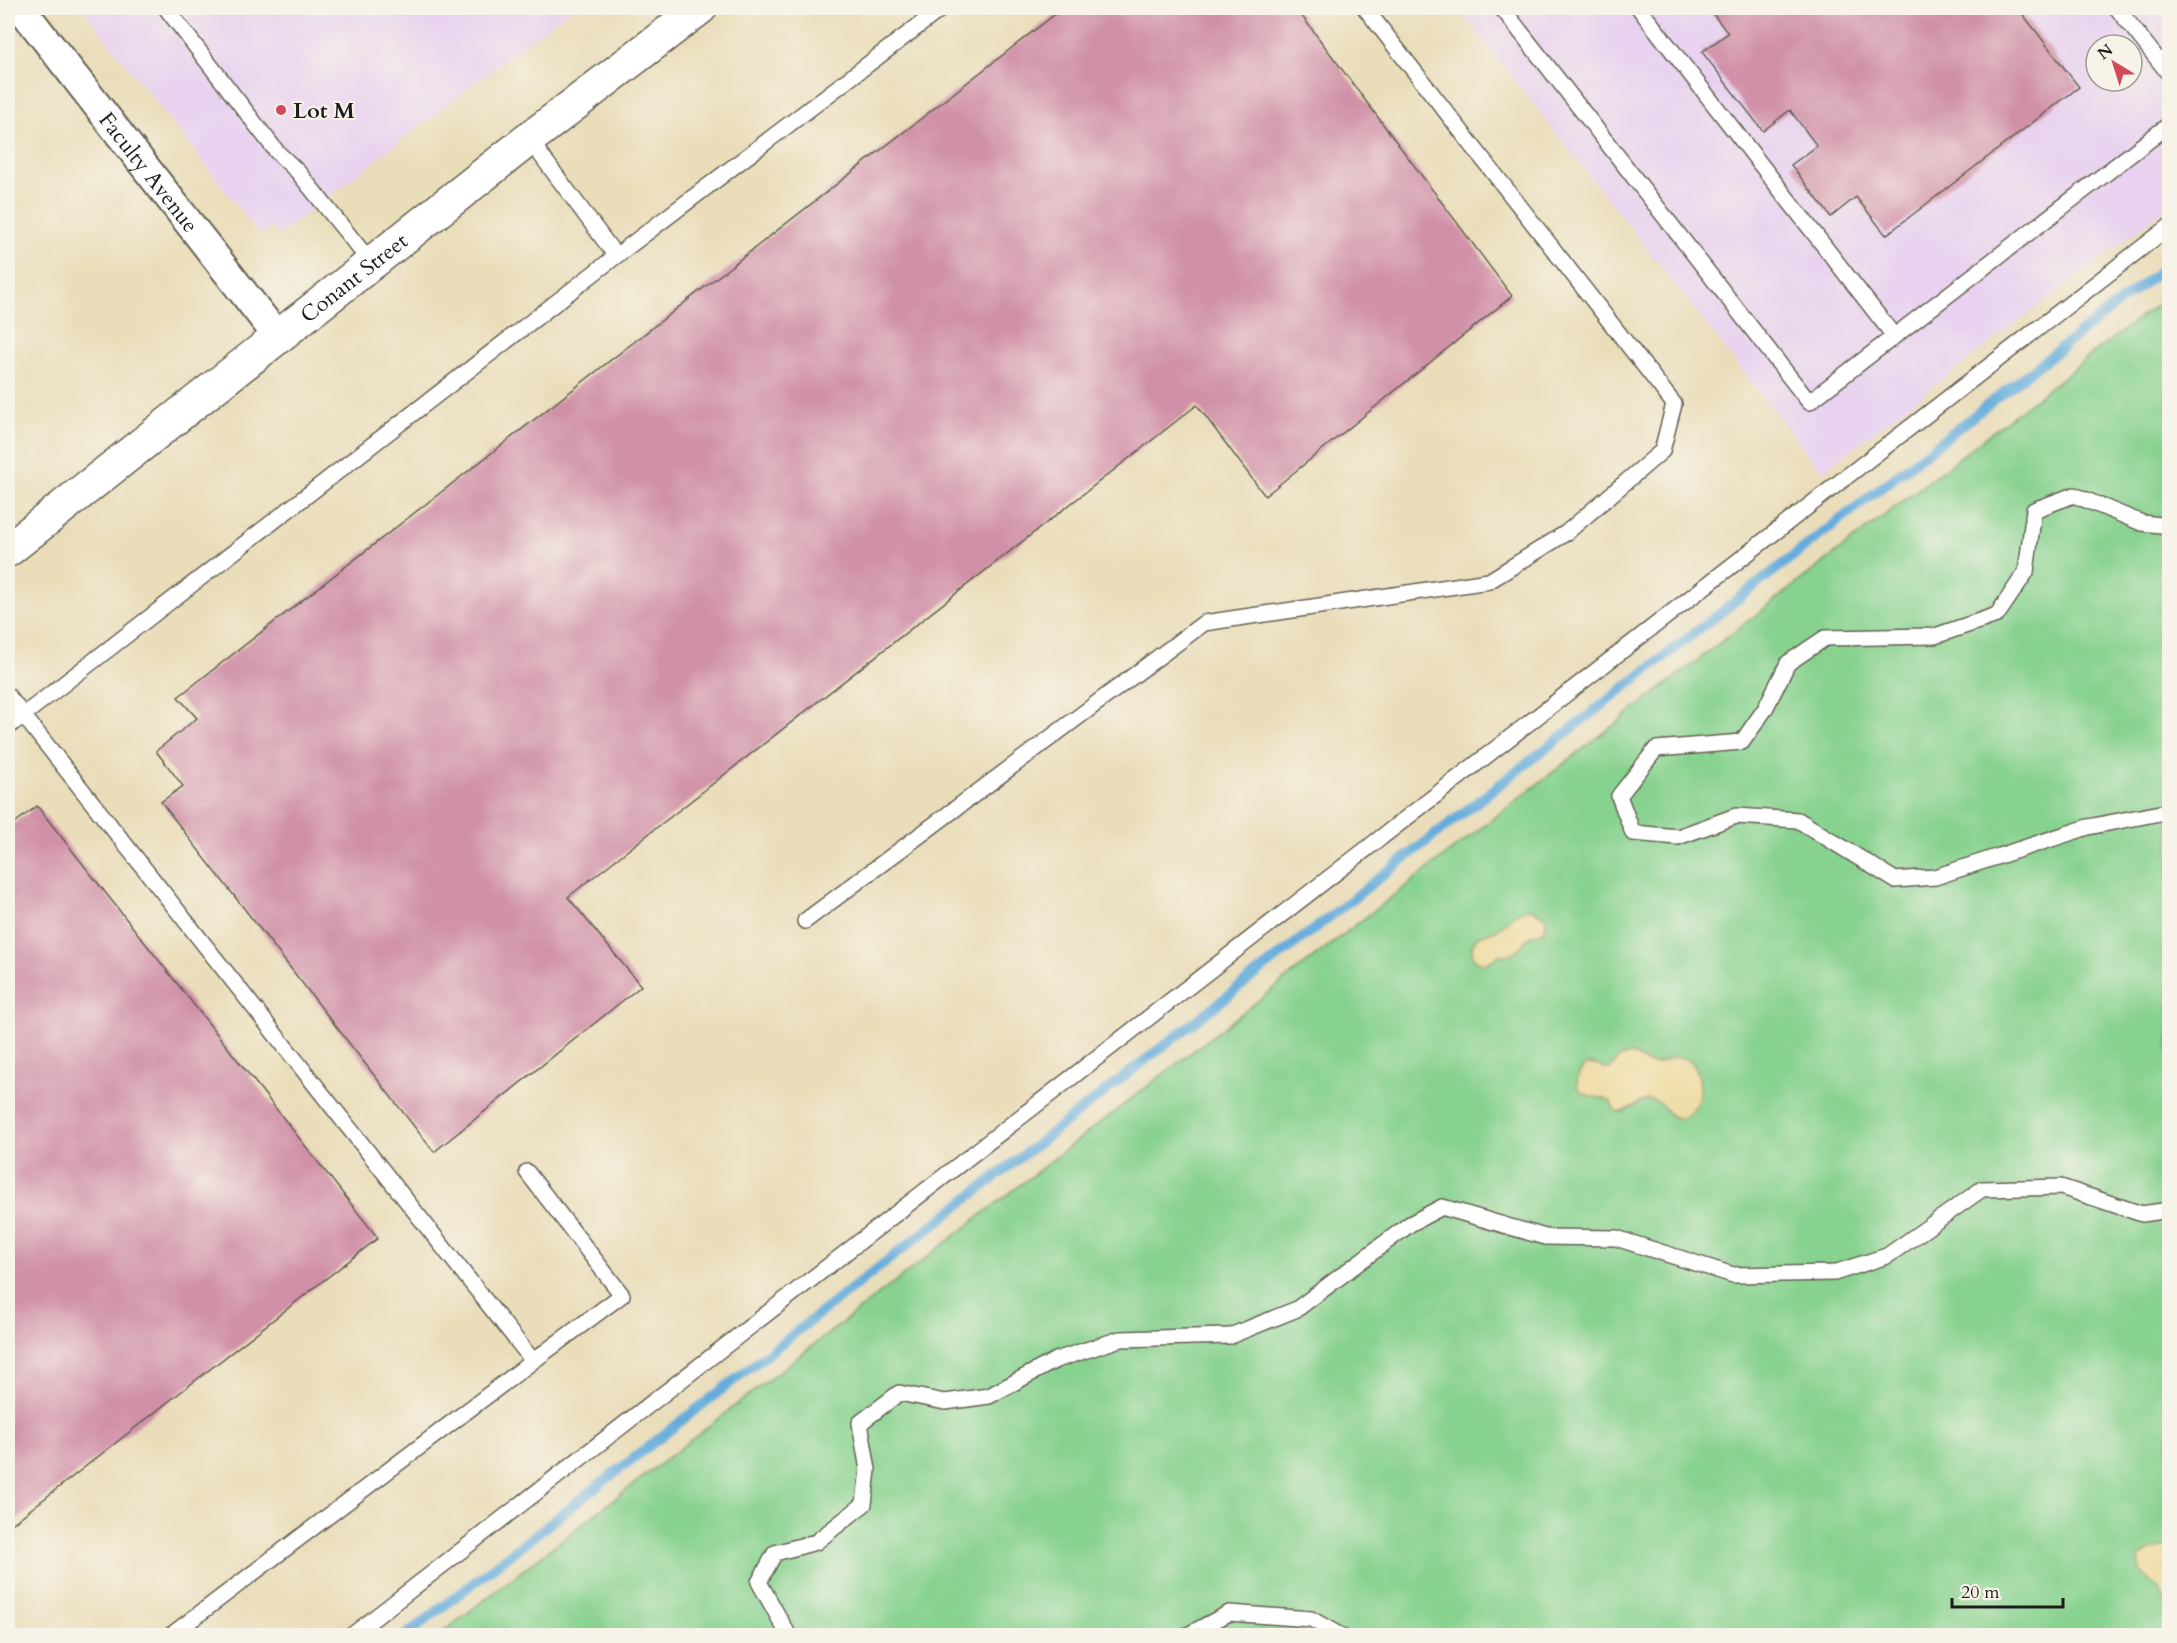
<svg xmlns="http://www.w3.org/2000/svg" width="2177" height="1643" font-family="Cardo,serif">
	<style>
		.built { fill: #e8d2ef; fill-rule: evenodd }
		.green { fill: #87d28f; stroke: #527756; stroke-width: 1.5 }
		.sand { fill: #eeda9e; stroke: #857b5d; stroke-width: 1.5 }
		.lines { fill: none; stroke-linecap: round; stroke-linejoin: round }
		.stream { stroke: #63acdb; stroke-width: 10 }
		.building { fill: #d090a7 }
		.lane-casing { stroke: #646053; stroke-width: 18 }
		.street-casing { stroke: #646053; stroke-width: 32 }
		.secondary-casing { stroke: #646053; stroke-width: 36 }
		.lane { stroke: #fff; stroke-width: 15 }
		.street { stroke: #fff; stroke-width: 28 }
		.secondary { stroke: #fff; stroke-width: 33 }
		.poi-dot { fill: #d1495b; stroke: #f7f3e8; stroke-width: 2 }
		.labels { text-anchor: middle; stroke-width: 4.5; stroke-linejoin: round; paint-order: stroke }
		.poi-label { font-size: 22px; font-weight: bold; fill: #1c1c1c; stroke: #f7f3e8; text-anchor: start }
		.street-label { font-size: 22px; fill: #1c1c1c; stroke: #f7f3e8 }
	</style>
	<rect width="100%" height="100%" fill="#f7f3e8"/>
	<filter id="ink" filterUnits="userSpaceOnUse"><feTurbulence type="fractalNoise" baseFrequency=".0167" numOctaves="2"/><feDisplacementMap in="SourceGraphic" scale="12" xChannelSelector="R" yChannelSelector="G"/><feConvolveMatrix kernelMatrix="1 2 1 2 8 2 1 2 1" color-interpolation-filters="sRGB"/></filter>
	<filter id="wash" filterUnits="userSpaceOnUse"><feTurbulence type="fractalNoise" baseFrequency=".008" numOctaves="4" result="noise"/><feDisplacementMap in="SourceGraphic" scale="24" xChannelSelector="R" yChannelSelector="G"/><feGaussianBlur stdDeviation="1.35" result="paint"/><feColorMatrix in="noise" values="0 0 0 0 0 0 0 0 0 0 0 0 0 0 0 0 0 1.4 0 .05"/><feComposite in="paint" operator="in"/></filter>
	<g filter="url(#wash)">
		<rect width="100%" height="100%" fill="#eaddba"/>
		<path class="built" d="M82,8H572L279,235L272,227L260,235Z
			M1458,8H2169V206L1822,472ZM2096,45H2132V81H2096Z"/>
		<path class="green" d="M2169,295V1635H439Z"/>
		<path class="sand" d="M1530,908L1545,917C1549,937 1537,931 1527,939C1522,943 1521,950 1514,953C1510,955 1505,954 1500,955C1495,957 1490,964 1483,963C1469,961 1470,946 1477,937L1498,929L1515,914Z
			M1632,1054C1639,1057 1645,1064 1652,1064C1665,1064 1673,1052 1688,1060C1707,1071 1702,1113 1681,1118C1669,1120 1667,1108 1659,1103C1656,1101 1650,1100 1646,1100L1622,1112H1616L1610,1101C1597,1095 1572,1099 1578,1076C1580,1071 1582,1067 1587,1065C1595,1061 1601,1070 1610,1069L1620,1057Z
			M2169,1544V1604L2163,1597L2158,1587L2141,1572L2139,1558C2147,1550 2160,1550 2169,1544Z"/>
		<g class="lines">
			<path class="stream" d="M405,1636L2170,263"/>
		</g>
		<g id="blocks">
			<path class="building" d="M1063,8H1296L1512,296L1265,496L1197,405L568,897L641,986L434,1152L161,802L183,786L156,751L197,718L178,697Z
				M1708,8H2018L2079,87L1886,235L1856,197L1831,217L1791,165L1817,146L1790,110L1763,131L1702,52L1728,33Z
				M37,806L378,1238L8,1527V828Z"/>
		</g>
	</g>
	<g filter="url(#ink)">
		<use href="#blocks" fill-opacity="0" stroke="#646053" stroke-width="1.5"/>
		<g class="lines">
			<defs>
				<path id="lane" d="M166,8L277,152L298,172L372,264
					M1502,8L1809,402L2170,124
					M1639,8L1894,336
					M2117,8L2170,75
					M529,139L616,256
					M2170,526L2142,523L2074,495L2034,510L2026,572L1997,615L1935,636L1825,638L1788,663L1765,709L1742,742L1656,749L1619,796L1633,833L1678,837L1736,816L1798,820L1895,880L1935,877L2088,827L2165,812L2170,813
					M8,696L533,1361L170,1636
					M8,727L616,256L942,8
					M805,921L1204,623L1489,581L1566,533L1662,451L1674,404L1365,8
					M527,1172L622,1295L533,1361
					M351,1636L2170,226
					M789,1636L759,1582L775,1553L816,1542L864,1504L868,1470L860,1423L899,1393L945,1402L989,1396L1056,1360L1120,1339L1230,1336L1297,1309L1410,1224L1442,1207L1545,1237L1616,1238L1733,1275L1834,1273L1887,1256L1982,1189L2061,1187L2142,1214L2170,1210
					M1186,1636L1229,1613L1311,1619L1341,1636"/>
				<g id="street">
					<path id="s1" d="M21,8L278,337"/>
				</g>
				<g id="secondary">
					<path id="s2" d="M8,550L529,139L700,8"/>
				</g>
			</defs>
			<use href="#lane" class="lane-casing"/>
			<use href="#street" class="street-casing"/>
			<use href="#secondary" class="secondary-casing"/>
			<use href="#lane" class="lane"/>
			<use href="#street" class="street"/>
			<use href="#secondary" class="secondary"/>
		</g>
	</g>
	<circle class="poi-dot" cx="281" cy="110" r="6"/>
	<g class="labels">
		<g class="poi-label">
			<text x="293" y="118">Lot M</text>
		</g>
		<g class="street-label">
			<text dy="8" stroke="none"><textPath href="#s1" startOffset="208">Faculty Avenue</textPath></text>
			<text dy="8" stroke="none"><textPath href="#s2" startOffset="440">Conant Street</textPath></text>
		</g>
	</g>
	<rect width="2177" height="1643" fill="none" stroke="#f7f3e8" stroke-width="30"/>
	<g transform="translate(2114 63) rotate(322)"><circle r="28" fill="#f7f3e8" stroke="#9f9d96" stroke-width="1.5"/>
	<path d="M0-4.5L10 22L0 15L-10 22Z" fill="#d1495b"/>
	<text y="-9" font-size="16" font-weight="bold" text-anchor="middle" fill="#1c1c1c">N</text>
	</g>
	<path d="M1952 1598v9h111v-9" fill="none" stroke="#1c1c1c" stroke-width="3"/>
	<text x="1961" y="1598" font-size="18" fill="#1c1c1c" stroke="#f7f3e8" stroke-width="4.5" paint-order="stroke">20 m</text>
</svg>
